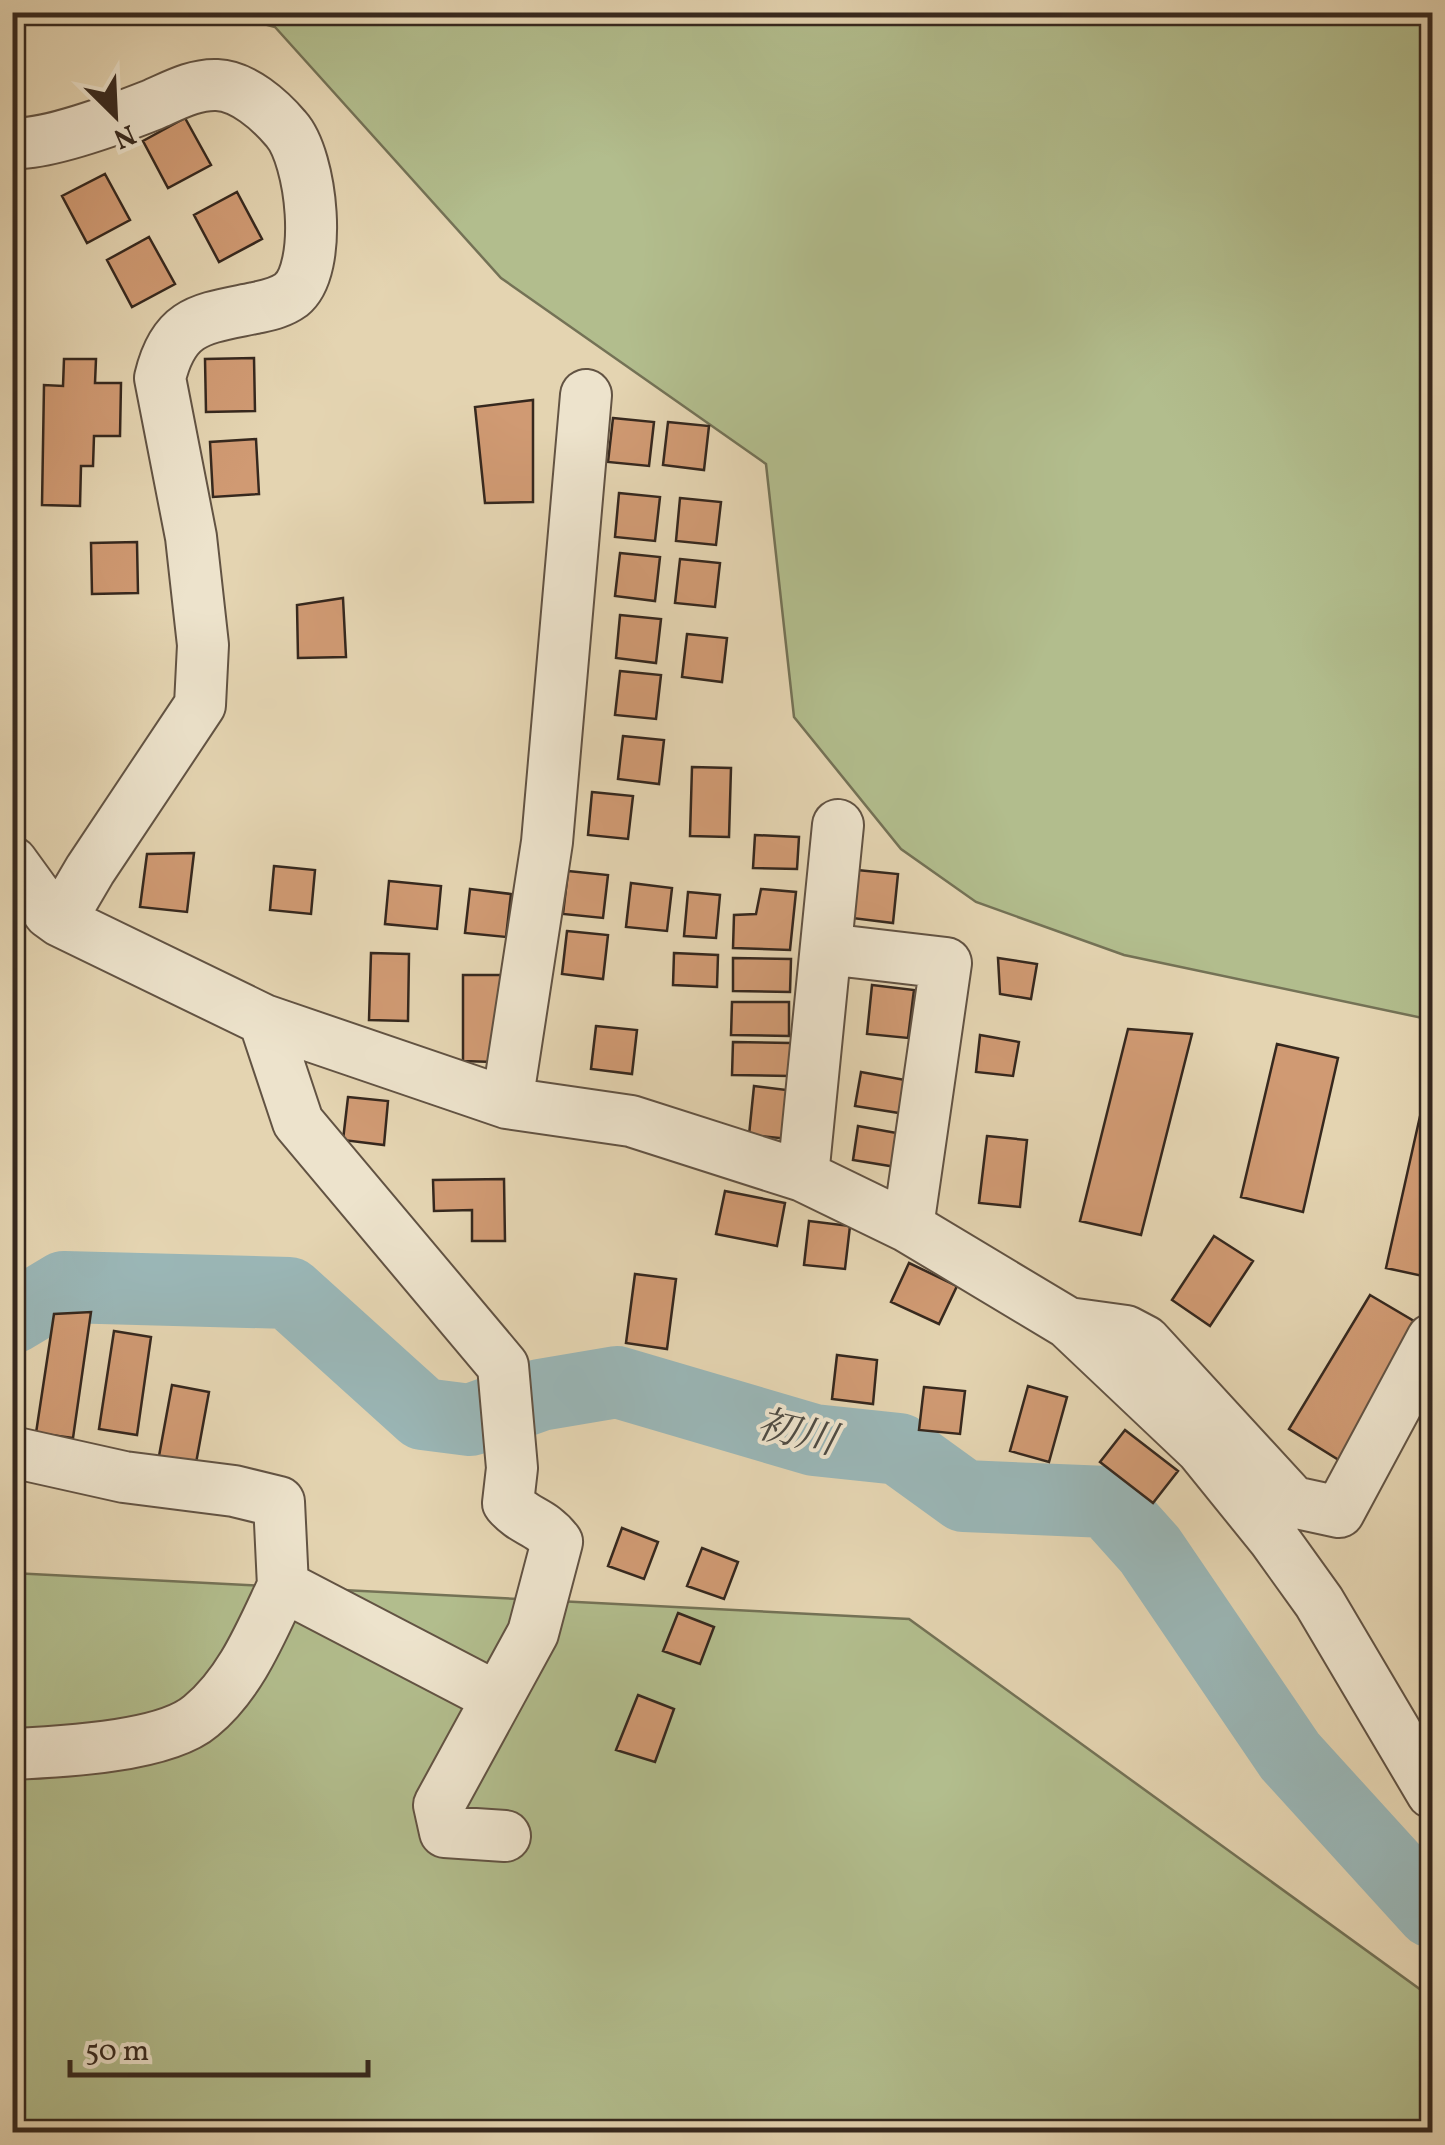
<svg xmlns="http://www.w3.org/2000/svg" width="1445" height="2145" font-family="Vollkorn,'Noto Serif JP',serif">
	<style>
		.green { fill: #b2bd8d; stroke: #747256; stroke-width: 2.5 }
		.lines { fill: none; stroke-linecap: round; stroke-linejoin: round }
		.river { stroke: #9ab6b6; stroke-width: 72 }
		.building { fill: #d09a73; stroke: #36281e; stroke-width: 2.5 }
		.minor-casing { stroke: #625343; stroke-width: 54 }
		.minor { stroke: #ede3cc; stroke-width: 50 }
		.labels { text-anchor: middle; stroke-width: 8; stroke-linejoin: round; paint-order: stroke }
		.water-label { font-size: 40px; font-style: italic; fill: #4f4c44; stroke: #ede3cc }
	</style>
	<rect width="100%" height="100%" fill="#e4d4b1"/>
	<filter id="stains"><feTurbulence type="fractalNoise" baseFrequency=".002" numOctaves="4"/><feColorMatrix values="0 0 0 0 .2 0 0 0 0 .09 0 0 0 0 .02 0 0 0 .5 -.17"/></filter>
	<radialGradient id="worn" r=".72"><stop offset=".6" stop-color="#630" stop-opacity="0"/><stop offset="1" stop-color="#630" stop-opacity=".3"/></radialGradient>
	<path class="green" d="M223,13H1432V1020L1124,955L976,902L901,849L794,717L766,464L501,278L275,27Z
		M12,1573L909,1619L1432,1998V2132H13Z"/>
	<g class="lines">
		<path class="river" d="M12,1318L64,1287L289,1293L423,1414L470,1420L540,1395L617,1382L814,1440L899,1449L964,1496L1107,1502L1150,1550L1290,1756L1432,1912"/>
	</g>
	<path class="building" d="M185,118L211,165L168,188L143,141Z
		M105,174L130,220L87,243L62,196Z
		M237,192L262,239L219,262L194,215Z
		M149,237L175,284L132,307L107,260Z
		M254,358L255,411L206,412L205,359Z
		M64,359H96L95,383H121L120,436H94L93,466H81L80,506L42,505L44,385L63,386Z
		M533,400V502L485,503L475,407Z
		M613,418L654,422L649,466L608,462Z
		M668,422L709,426L704,470L663,465Z
		M256,439L259,494L213,497L210,442Z
		M619,493L660,497L655,541L615,537Z
		M680,498L721,502L716,545L676,541Z
		M137,542L138,593L92,594L91,543Z
		M620,553L660,557L655,601L615,596Z
		M680,559L720,563L715,607L675,603Z
		M343,598L346,657L298,658L297,605Z
		M620,615L661,619L656,663L616,658Z
		M687,634L727,638L722,682L682,677Z
		M620,671L661,675L656,719L615,715Z
		M623,736L664,740L659,784L618,779Z
		M692,767L731,768L729,837L690,836Z
		M592,792L633,796L628,839L588,835Z
		M755,835L799,837L797,869L753,868Z
		M194,853L187,912L140,907L147,854Z
		M274,866L315,870L311,914L270,910Z
		M857,870L898,874L893,923L852,918Z
		M568,871L608,875L603,918L563,914Z
		M389,881L441,886L437,929L385,924Z
		M631,883L672,888L667,931L626,927Z
		M470,889L511,894L506,937L465,933Z
		M761,889L796,892L790,950L733,948L734,915L756,914Z
		M688,892L720,895L716,938L684,936Z
		M567,931L608,935L603,979L562,974Z
		M371,953L409,954L408,1021L369,1020Z
		M674,953L718,955L717,987L673,985Z
		M733,958L791,959L790,992L733,991Z
		M998,958L1037,964L1031,999L1000,994Z
		M463,975H502L494,1062L463,1061Z
		M872,985L914,990L908,1038L867,1034Z
		M732,1002H789V1036L731,1035Z
		M596,1026L637,1030L632,1074L591,1069Z
		M1128,1029L1192,1034L1141,1235L1080,1221Z
		M980,1035L1019,1042L1013,1076L976,1072Z
		M733,1042L791,1043L790,1076L732,1075Z
		M1277,1044L1338,1058L1303,1212L1241,1197Z
		M861,1072L905,1080L899,1113L855,1106Z
		M1429,1076L1432,1077V1278L1386,1268Z
		M754,1086L795,1091L789,1139L749,1135Z
		M348,1097L388,1101L384,1145L343,1140Z
		M858,1126L902,1134L896,1167L853,1160Z
		M987,1136L1027,1140L1020,1207L979,1203Z
		M504,1179L505,1241H472V1210L434,1211L433,1180Z
		M725,1191L785,1203L777,1246L716,1234Z
		M809,1221L850,1226L845,1269L804,1265Z
		M1214,1236L1253,1261L1210,1326L1172,1300Z
		M909,1263L957,1286L939,1324L891,1302Z
		M635,1274L676,1279L667,1349L626,1343Z
		M1370,1295L1424,1327L1342,1462L1289,1429Z
		M91,1312L73,1438L36,1433L54,1314Z
		M114,1331L151,1337L137,1435L99,1429Z
		M837,1355L877,1360L873,1404L832,1399Z
		M172,1385L209,1392L196,1463L159,1456Z
		M1028,1386L1067,1397L1049,1462L1010,1451Z
		M924,1387L965,1391L960,1434L919,1430Z
		M1125,1430L1178,1471L1153,1503L1100,1462Z
		M622,1528L658,1542L644,1579L608,1566Z
		M702,1548L738,1562L724,1599L687,1586Z
		M678,1613L714,1627L700,1664L663,1651Z
		M638,1695L674,1709L655,1762L616,1750Z"/>
	<g class="lines">
		<defs>
			<path id="minor" d="M12,143C45,146 119,118 152,105C173,96 194,84 217,85C243,86 270,110 286,129C312,158 324,269 291,295C280,303 268,305 255,308C202,319 174,319 160,378L191,537L203,645L200,705L90,870L60,921
				M12,862L49,913L60,921L264,1020L507,1103L631,1121L803,1176L908,1227L1068,1323L1201,1449L1273,1538L1319,1602L1432,1793
				M827,949L946,963L908,1227
				M264,1020L298,1122L503,1366L512,1468L508,1503C525,1523 540,1520 557,1542L533,1633L439,1805L445,1832L505,1836
				M507,1103L547,842L586,395
				M803,1176L838,825
				M1068,1323L1126,1331L1145,1341L1293,1502L1339,1512L1432,1339
				M12,1452L124,1477L234,1491L279,1502L283,1586L496,1697
				M12,1754C60,1752 165,1747 201,1716C241,1683 261,1632 283,1586"/>
		</defs>
		<use href="#minor" class="minor-casing"/>
		<use href="#minor" class="minor"/>
	</g>
	<g class="labels">
		<g class="water-label">
			<text transform="translate(797 1431) rotate(13)" y="14">初川</text>
		</g>
	</g>
	<rect width="1445" height="2145" fill="none" stroke="#e4d4b1" stroke-width="50"/>
	<rect x="15" y="15" width="1415" height="2115" fill="none" stroke="#36281e" stroke-width="5"/>
	<rect x="25" y="25" width="1395" height="2095" fill="none" stroke="#36281e" stroke-width="2.5"/>
	<g transform="translate(115 115) rotate(156)" stroke="#ede3cc" stroke-width="8" paint-order="stroke">
	<path d="M0-8L18 38L0 25L-18 38Z" fill="#36281e"/>
	<text y="-15" font-size="28" font-weight="bold" text-anchor="middle" fill="#36281e">N</text>
	</g>
	<path d="M70 2060v15h298v-15" fill="none" stroke="#36281e" stroke-width="5"/>
	<text x="85" y="2060" font-size="30" fill="#36281e" stroke="#ede3cc" stroke-width="8" paint-order="stroke">50 m</text>
	<rect width="100%" height="100%" filter="url(#stains)"/>
	<rect width="100%" height="100%" fill="url(#worn)"/>
</svg>
